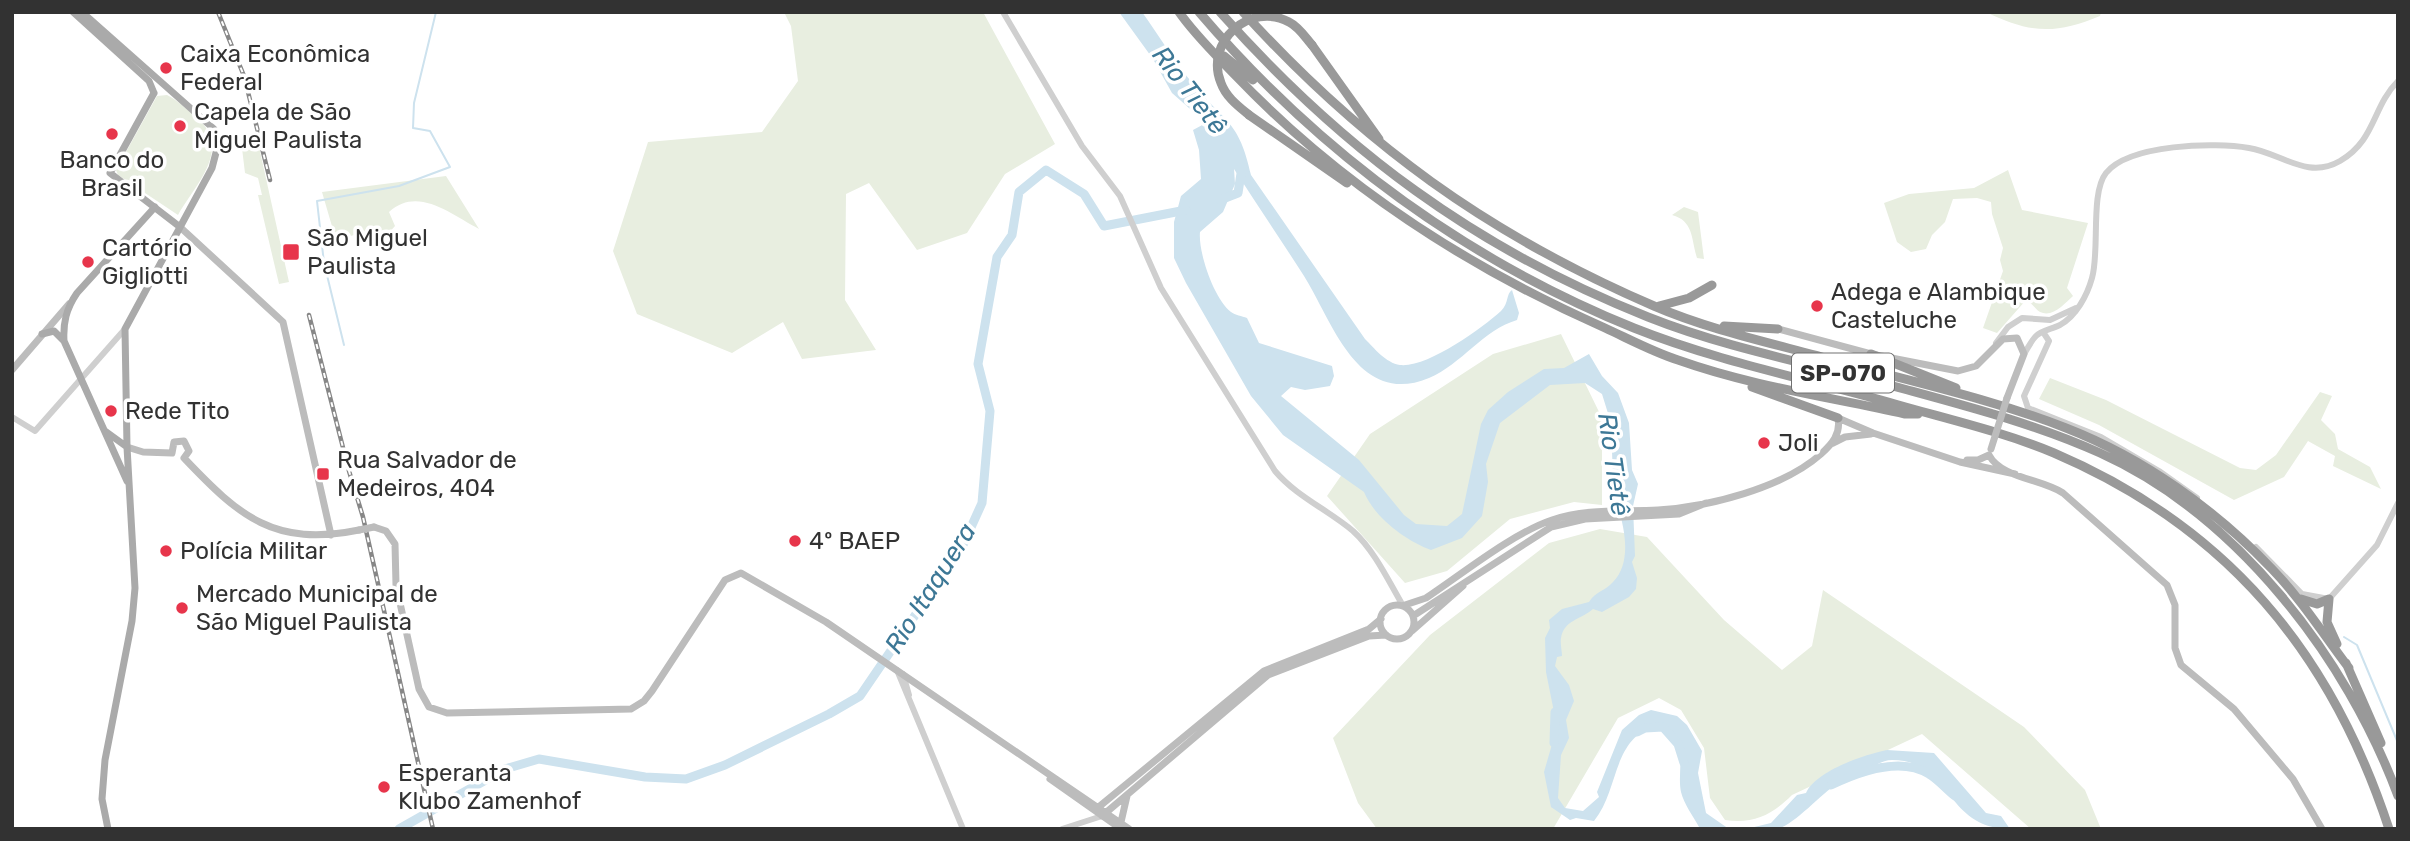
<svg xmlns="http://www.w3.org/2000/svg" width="2410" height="841" font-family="Rubik,sans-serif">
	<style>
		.green { fill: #e8eee0 }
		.water { fill: #cde2ee }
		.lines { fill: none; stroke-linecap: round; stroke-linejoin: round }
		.stream { stroke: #cde2ee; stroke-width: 2 }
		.river { stroke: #cde2ee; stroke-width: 9 }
		.tertiary { stroke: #cfcfcf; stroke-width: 6 }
		.secondary { stroke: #bcbcbc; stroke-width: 7 }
		.primary { stroke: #aaa; stroke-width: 7 }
		.motorway { stroke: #999; stroke-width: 9 }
		.rail-casing { stroke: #878787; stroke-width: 4.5 }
		.rail { stroke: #fff; stroke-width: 2; stroke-dasharray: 5; stroke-linecap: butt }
		.secondary-bridge { stroke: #bcbcbc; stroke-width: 7 }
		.motorway-bridge { stroke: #999; stroke-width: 9 }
		.poi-dot { fill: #e7354b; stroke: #fff; stroke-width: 2.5 }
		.labels { text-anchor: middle; stroke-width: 7; stroke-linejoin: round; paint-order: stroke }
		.shield { fill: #fff; stroke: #707070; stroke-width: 2 }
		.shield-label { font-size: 23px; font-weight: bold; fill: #323232 }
		.poi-label { font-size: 24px; fill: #323232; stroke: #fff; text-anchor: start }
		.water-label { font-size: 26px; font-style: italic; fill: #3d7896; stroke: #fff }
	</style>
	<rect width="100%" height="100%" fill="#fff"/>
	<path class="green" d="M784,12H983L1055,144L1005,174L967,233L917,250L869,183L846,194L845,300L876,350L802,359L783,322L732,353L637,314L613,251L648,142L762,132L798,81L791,26Z
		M1986,12H2101L2100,16C2055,35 2029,33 1986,12Z
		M167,95C177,100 185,108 194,115C234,147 198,181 178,215L118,175L116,170L157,96Z
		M257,138L289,282L279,284L258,195H262L258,178L245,173L241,140Z
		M2008,170L2022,210L2088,223L2067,288L2073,296C2065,303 2053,318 2040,312C2035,309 2032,303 2026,300L1997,333L1983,328L2003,271L2000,260L2003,248L1992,214L1991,202L1977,198L1953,199L1945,222L1932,235L1926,249L1911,252L1897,242L1884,203L1909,194L1974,188Z
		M446,176L479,229C450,214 418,186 389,212L395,226L388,234L376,229L336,240L322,192Z
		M1684,207L1698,212L1704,259L1697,258C1691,239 1694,221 1672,215Z
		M1561,334L1602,418V505L1574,502L1510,519L1447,571L1405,583L1327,496L1370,434L1493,354Z
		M2050,378L2106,400L2240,468L2256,470L2276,455L2320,392L2332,396L2321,420L2335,434L2338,449L2370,467L2381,489L2333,466L2335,456L2308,441L2284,477L2234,500L2099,425L2039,399Z
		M1600,529L1647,537L1724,620L1782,670L1812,646L1823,590L2024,727L2085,790L2101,829H2031L1922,734L1792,795C1772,815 1754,824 1725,820L1710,798L1704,748L1681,710L1659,698L1618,718L1553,829H1377L1358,803L1333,738L1430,635L1549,543Z"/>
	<path class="water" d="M1119,12H1142C1159,36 1175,62 1193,84C1225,123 1239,120 1251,175L1365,339C1374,348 1386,363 1400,365C1427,368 1481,329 1501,311C1509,303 1506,294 1512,290L1519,313L1517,320C1483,330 1462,364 1429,378C1357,408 1332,320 1304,276C1281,240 1257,205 1234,169L1235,184L1223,212L1200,232C1198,252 1214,299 1231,312C1235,315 1242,316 1247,318L1259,343L1332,366L1334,376L1330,386L1305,390L1291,387L1281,396L1359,460L1404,515L1416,524L1447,526L1462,514L1481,424L1488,410L1508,392L1544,369L1564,368L1589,354L1602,376L1618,393L1629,423L1632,470L1638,484L1633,506L1635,556L1632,562L1637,578L1636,589L1629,597L1602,612L1593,609C1580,620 1564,620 1561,638C1560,643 1562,651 1562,656L1557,657L1555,666L1569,685L1574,701L1566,720L1569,738L1561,755L1558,798L1565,808L1583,811L1599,797L1597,792L1622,730L1639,715L1651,710L1677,716L1687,725L1702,751L1698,773L1706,813L1729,829L1699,827C1693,816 1684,804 1681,792C1676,769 1692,733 1657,725C1611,739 1620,789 1594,821L1576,818L1570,820L1551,807L1544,772L1557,727L1546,672L1545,638L1550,628L1549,620L1562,609L1589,602C1596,591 1605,591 1613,582C1637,558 1620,509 1609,483L1613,479L1611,423L1602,394L1585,383L1550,385L1500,423L1486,464L1488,482L1482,516L1462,538L1431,550C1406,541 1374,517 1364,492L1283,435L1251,396L1186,283L1174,258V222L1181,196L1201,179L1199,150L1193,130L1206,123L1172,93L1153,59Z
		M1887,750L1934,753L1986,813L2001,816L2010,829C1945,829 1952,760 1892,760C1882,760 1875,766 1867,770C1857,774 1846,777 1838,783C1821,794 1796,823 1778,829C1770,832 1755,829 1746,829L1771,823L1797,795L1806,793C1816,771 1863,755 1887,750Z"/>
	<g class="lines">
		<path class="stream" d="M344,345L324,263L317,201L399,186L450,167L430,131L413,128L414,103L436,12
			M2344,637L2357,645L2398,743"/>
		<path class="river" d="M1220,200L1238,193L1242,167
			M1637,732L1645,728L1663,727L1678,744L1684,763
			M1554,743L1555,712
			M1831,785C1858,772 1900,756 1929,774C1938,779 1946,789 1955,796
			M399,829L505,769L539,759L645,777L686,779L725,765L829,714L860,696L963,545L982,503L990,411L978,364L997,257L1012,235L1019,192L1046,170L1084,194L1104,226L1186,210"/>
		<path class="tertiary" d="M1003,12L1082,146L1120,196L1161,288L1275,471C1296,496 1328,510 1353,531C1374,550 1388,580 1402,604
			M2043,332L2049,341L2024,396L2028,408L2101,437L2159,471L2197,498
			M1996,343L2008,327L2022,318L2050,320L2076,308
			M2024,354C2028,348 2031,341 2036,336C2042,330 2052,329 2060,325C2076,316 2087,296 2092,278C2100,251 2090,193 2106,173C2129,144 2215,142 2249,148C2281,153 2307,180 2340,161C2376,140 2372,107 2398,81
			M12,417L35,431L125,329
			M2256,547L2302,594L2329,599L2377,545L2398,503
			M897,670L963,829
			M903,674L909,695
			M1062,829L1102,816"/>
		<path class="secondary" d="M180,227L283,322L331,535
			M1778,329L1871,354L1958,371L1976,366L2003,339L2017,338L2024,354L2007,398
			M12,370L69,304
			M1833,443L1845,437L1871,434
			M127,447L143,452L172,453
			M172,453L174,442L184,441L189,451L184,458
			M1989,455C2001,478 2042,479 2063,493L2167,585L2175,605V648L2181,665L2234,709L2293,779L2322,829
			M184,458C240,517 274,547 359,530
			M1967,460H1978L1989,455
			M374,527L386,531L395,544L396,585L419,689L429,707L447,713L631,709L644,701L652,691L725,580L741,573L826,622L1129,829
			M1380 622a17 17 0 1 1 34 0a17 17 0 1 1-34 0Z
			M1405,605L1426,598C1462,574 1513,533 1552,520C1586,508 1623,512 1658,510C1708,507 1783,488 1821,454C1832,444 1841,434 1838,418L1873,433L1960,462L2015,474
			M1413,616L1551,527L1585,519L1679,514L1706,503
			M1412,631L1463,586
			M1050,779L1121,829
			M1095,810L1264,671L1369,629L1381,619
			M1102,816L1268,675L1369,636L1386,635
			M1121,822L1127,796"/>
		<path class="primary" d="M73,12L149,81L154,93
			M82,12L214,129L218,145L212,168L125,329L127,447L135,588L132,621L105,760L102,799L108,829
			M154,93L110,173L180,227
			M42,334L54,331L64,341
			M105,431L127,447
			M127,481L64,341C63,323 66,309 77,293L155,207"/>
		<path class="motorway" d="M1179,12C1195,35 1216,55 1235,75C1340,185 1467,267 1605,328C1629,339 1653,352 1678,360C1751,386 1829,397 1905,414H1918
			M1199,12C1318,151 1464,259 1634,328C1719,362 1808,379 1895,404C1947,419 2004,432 2054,453C2227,527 2331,652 2389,829
			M1220,12C1343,150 1476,249 1648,317C1731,350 1819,365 1904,389C1970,407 2038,425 2100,453C2237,515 2347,658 2398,796
			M1243,12C1363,144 1489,235 1654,306C1712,331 1776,344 1837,361C1913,382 1992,399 2066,428C2143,458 2215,509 2272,569C2301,599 2324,635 2349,668
			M1312,45L1379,139
			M1224,56L1253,80
			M1249,115L1347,183
			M1659,306L1689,298L1712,285
			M1724,326L1778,329
			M1871,354L1956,388
			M1752,387L1838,418
			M2301,599L2317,604L2329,599
			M2329,599L2327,622L2337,644
			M2346,663L2381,743"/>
		<defs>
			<path id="rail" d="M218,12L244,76L270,180
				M309,315L349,471L363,517L433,829"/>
		</defs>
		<use href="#rail" class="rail-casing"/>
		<use href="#rail" class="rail"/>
		<path class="secondary-bridge" d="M1991,449L2007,398
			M359,530L374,527"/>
		<path class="motorway-bridge" d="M1249,115C1238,106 1226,97 1221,83C1204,42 1250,1 1289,22C1299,27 1305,37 1312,45"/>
	</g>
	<g class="poi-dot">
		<circle cx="166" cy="68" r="7"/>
		<circle cx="180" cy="126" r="7"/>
		<circle cx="112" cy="134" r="7"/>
		<rect x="282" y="243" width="18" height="18" rx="3.5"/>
		<circle cx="88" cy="262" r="7"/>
		<circle cx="1817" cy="306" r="7"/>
		<circle cx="111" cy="411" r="7"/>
		<circle cx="1764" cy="443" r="7"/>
		<rect x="316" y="467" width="14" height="14" rx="3.5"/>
		<circle cx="795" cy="541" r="7"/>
		<circle cx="166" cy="551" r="7"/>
		<circle cx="182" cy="608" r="7"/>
		<circle cx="384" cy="787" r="7"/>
	</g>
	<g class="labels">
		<rect class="shield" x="1792" y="353.5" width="102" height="39" rx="5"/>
		<g class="shield-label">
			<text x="1843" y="381">SP-070</text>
		</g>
		<g class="poi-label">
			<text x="180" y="62">Caixa Econômica<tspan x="180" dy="28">Federal</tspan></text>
			<text x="194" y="120">Capela de São<tspan x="194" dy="28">Miguel Paulista</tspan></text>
			<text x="112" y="168" text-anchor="middle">Banco do<tspan x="112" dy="28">Brasil</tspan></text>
			<text x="307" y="246">São Miguel<tspan x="307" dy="28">Paulista</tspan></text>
			<text x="102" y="256">Cartório<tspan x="102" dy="28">Gigliotti</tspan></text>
			<text x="1831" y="300">Adega e Alambique<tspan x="1831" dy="28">Casteluche</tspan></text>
			<text x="125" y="419">Rede Tito</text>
			<text x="1778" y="451">Joli</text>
			<text x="337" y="468">Rua Salvador de<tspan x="337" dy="28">Medeiros, 404</tspan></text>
			<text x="809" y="549">4º BAEP</text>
			<text x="180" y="559">Polícia Militar</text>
			<text x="196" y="602">Mercado Municipal de<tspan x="196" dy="28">São Miguel Paulista</tspan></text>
			<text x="398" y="781">Esperanta<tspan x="398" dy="28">Klubo Zamenhof</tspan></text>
		</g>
		<g class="water-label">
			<text transform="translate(1190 90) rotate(52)" y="9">Rio Tietê</text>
			<text transform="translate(1614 464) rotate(82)" y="9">Rio Tietê</text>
			<text transform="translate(930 588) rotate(-58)" y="9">Rio Itaquera</text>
		</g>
	</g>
	<rect width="2410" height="841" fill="none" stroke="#323232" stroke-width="28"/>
</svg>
